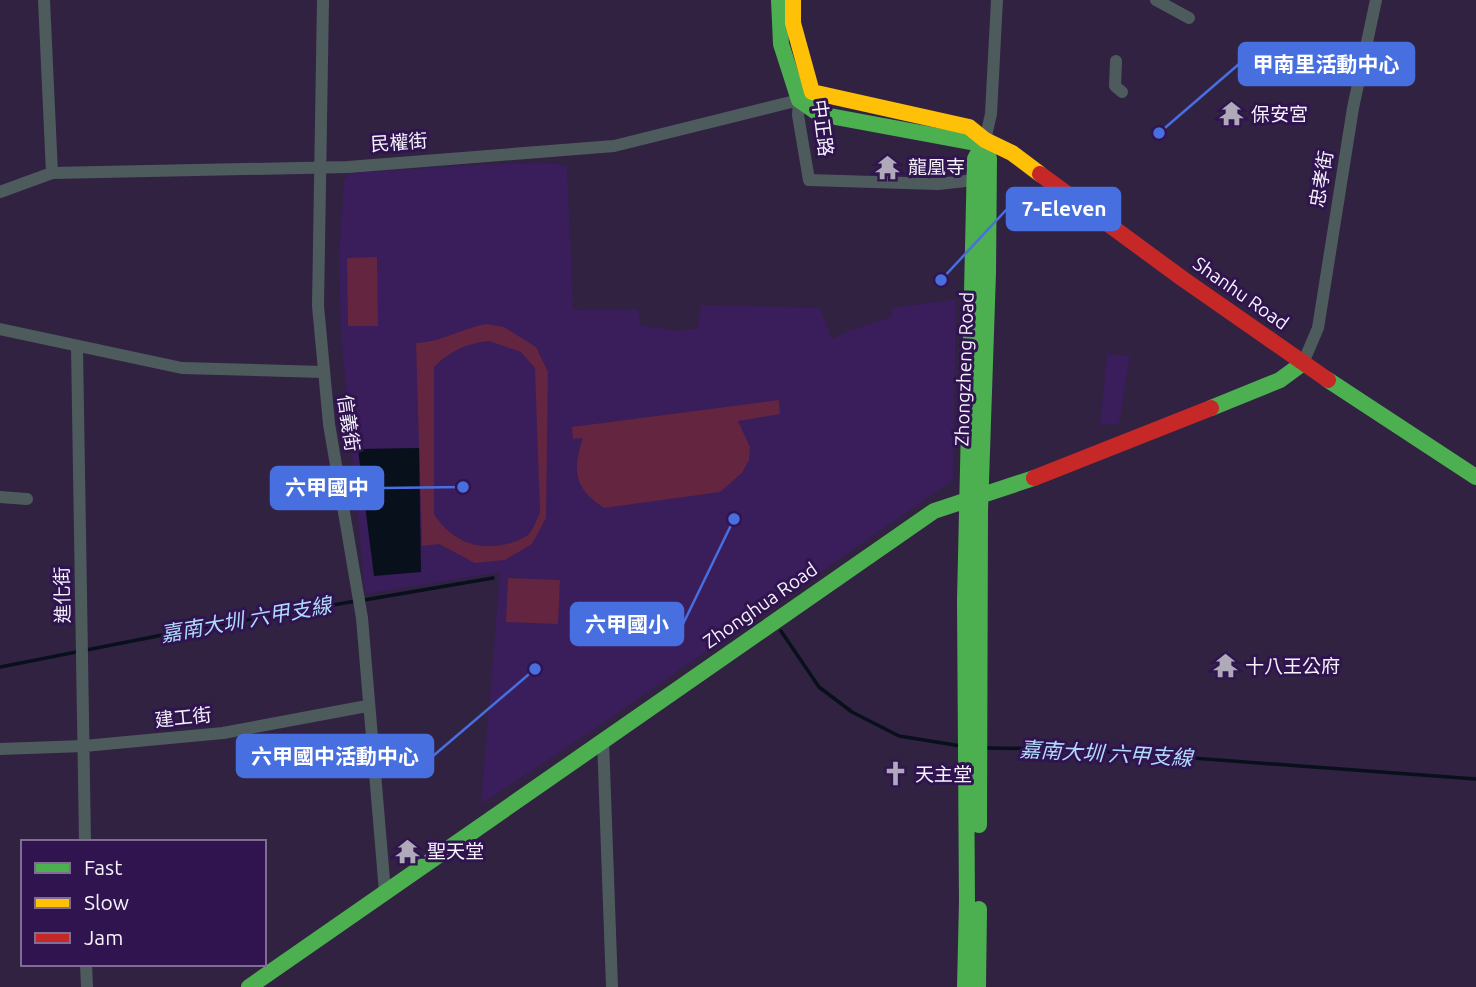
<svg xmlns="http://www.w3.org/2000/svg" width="1476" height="987" font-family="Ubuntu,'Noto Sans TC',sans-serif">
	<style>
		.built { fill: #3a1d5b }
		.green { fill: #63253f; fill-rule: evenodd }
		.water { fill: #07101b }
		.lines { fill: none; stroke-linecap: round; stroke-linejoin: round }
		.stream { stroke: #07101b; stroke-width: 3.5 }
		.street { stroke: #4e5b5d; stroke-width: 12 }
		.fast { stroke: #4caf50; stroke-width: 16 }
		.slow { stroke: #ffc107; stroke-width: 16 }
		.jam { stroke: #c62828; stroke-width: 16 }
		.labels { text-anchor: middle; stroke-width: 6; stroke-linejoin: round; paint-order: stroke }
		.poi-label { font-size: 19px; fill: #f5f2fa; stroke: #301450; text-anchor: start }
		.street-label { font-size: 19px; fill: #f5f2fa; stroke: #301450 }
		.water-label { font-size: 21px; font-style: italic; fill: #afdafc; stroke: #301450 }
		.leader { fill: none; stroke: #486fdf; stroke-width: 2.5 }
		.callout-dot { fill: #486fdf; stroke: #301450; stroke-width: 2.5 }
		.callout { fill: #486fdf; stroke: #486fdf; stroke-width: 2.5 }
		.callout-label { font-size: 21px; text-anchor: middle; font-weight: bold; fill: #fff }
	</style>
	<rect width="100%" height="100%" fill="#312242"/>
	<path class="built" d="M544,163L567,165L573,310L638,309L640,325L677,331L697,328L701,305L820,308L832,339L851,330L892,317L891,308L956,299L953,480L583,737L481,804L500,572L365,594L341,335L339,257L344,181L349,173L476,165Z
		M1107,354L1130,356L1119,424L1100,425Z"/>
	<path class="green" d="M377,257L378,326H348L347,258Z
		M486,324L504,327L536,347L548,372L546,518L532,544L505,560L475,563L439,544L422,546L416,343C442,342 460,329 486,324ZM489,341L521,352L535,368L540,512C537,519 534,527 530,533C525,538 517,541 511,543C479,552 452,542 434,514V367C450,351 467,343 489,341Z
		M779,400L780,414L738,421L750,447L749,460L742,473L720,492L604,508C574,488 572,471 583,438L573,439L572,427Z
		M508,578L560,580L558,624L506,622Z"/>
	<path class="water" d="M419,448L421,572L374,576L358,449Z"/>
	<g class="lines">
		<path class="stream" d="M364,600L493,578
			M781,631L819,687L852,712L899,736L961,746
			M0,667L193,629L356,601
			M986,748L1071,749L1476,779"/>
		<path class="street" d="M44,0L52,173
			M323,0L318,306L329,424L362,618L385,892
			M1156,0L1189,18
			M1116,61L1115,86L1122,92
			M799,100L798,115L809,180L938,184L975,180
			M985,140L991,114L997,0
			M0,192L52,173L348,167L614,146L799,100L804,96
			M0,329L182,368L323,372
			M77,347L85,842
			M1303,363L1318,328L1353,108L1376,0
			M0,497L27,499
			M603,740L612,987
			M0,749L84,746L223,733L367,706
			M86,964L87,987"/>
		<path class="fast" d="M779,0L781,44L799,100L819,114L970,142L985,140
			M1328,380L1476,477
			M1211,408L1280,380L1303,363
			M979,825L980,511L988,273L989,159L985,140
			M249,987L934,511L1034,478
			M965,987L967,902L965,601L975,159L985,140
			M978,987L979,909"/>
		<path class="slow" d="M793,0V23L812,92L969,127L985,140L1012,153L1040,174"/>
		<path class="jam" d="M1040,174L1183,279L1328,380
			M1034,478L1211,408"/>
	</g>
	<defs>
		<symbol id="temple-bare" viewBox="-9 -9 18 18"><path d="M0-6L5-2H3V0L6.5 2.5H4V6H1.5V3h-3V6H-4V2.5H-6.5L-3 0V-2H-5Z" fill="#b0a9ba" stroke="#301450" stroke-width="2.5" paint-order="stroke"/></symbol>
		<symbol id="church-bare" viewBox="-9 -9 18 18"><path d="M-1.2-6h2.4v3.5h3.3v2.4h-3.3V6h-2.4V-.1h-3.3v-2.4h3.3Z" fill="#b0a9ba" stroke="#301450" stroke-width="2.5" paint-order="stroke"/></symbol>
	</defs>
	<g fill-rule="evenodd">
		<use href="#temple-bare" x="1214" y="96" width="35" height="35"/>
		<use href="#temple-bare" x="870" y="150" width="35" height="35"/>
		<use href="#temple-bare" x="1208" y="648" width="35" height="35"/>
		<use href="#church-bare" x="878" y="756" width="35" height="35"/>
		<use href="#temple-bare" x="390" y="834" width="35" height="35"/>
	</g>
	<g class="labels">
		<g class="poi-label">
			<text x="1251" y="121">保安宮</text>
			<text x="908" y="174">龍凰寺</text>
			<text x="1245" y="673">十八王公府</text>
			<text x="915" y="781">天主堂</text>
			<text x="427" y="858">聖天堂</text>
		</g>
		<g class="street-label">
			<text transform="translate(823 128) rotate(83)" y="7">中正路</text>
			<text transform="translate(399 142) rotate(-4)" y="7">民權街</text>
			<text transform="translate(1321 179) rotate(-80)" y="7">忠孝街</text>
			<text transform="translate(1241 293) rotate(35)" y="7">Shanhu Road</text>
			<text transform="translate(964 369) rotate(-88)" y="7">Zhongzheng Road</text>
			<text transform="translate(349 423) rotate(82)" y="7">信義街</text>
			<text transform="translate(62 595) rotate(-91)" y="7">進化街</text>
			<text transform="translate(760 605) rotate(-35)" y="7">Zhonghua Road</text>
			<text transform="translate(183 717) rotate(-6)" y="7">建工街</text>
		</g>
		<g class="water-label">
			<text transform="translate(246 620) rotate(-10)" y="7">嘉南大圳 六甲支線</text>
			<text transform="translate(1106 754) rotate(3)" y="7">嘉南大圳 六甲支線</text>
		</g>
	</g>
	<path class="leader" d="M1159 133L1239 64M941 280L1007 209M463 487L383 488M734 519L683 624M535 669L433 756"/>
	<g class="callout-dot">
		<circle cx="1159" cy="133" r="7"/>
		<circle cx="941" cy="280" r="7"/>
		<circle cx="463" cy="487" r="7"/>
		<circle cx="734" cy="519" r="7"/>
		<circle cx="535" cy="669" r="7"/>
	</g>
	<g class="callout">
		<rect x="1239" y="43" width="175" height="42" rx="7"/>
		<rect x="1007" y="188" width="113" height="42" rx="7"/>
		<rect x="271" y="467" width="112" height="42" rx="7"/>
		<rect x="571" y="603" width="112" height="42" rx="7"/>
		<rect x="237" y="735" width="196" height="42" rx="7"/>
	</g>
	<g class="callout-label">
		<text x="1326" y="72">甲南里活動中心</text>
		<text x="1064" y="216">7-Eleven</text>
		<text x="327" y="495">六甲國中</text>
		<text x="627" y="632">六甲國小</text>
		<text x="335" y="764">六甲國中活動中心</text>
	</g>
	<rect x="21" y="840" width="245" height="126" fill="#301450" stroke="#7f6d94" stroke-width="2"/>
	<rect x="35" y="863" width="35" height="10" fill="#4caf50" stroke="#7f6d94" stroke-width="2"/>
	<text x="84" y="875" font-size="21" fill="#f5f2fa">Fast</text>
	<rect x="35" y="898" width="35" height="10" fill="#ffc107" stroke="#7f6d94" stroke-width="2"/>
	<text x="84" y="910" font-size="21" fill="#f5f2fa">Slow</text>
	<rect x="35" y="933" width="35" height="10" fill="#c62828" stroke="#7f6d94" stroke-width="2"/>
	<text x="84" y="945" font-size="21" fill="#f5f2fa">Jam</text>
</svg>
